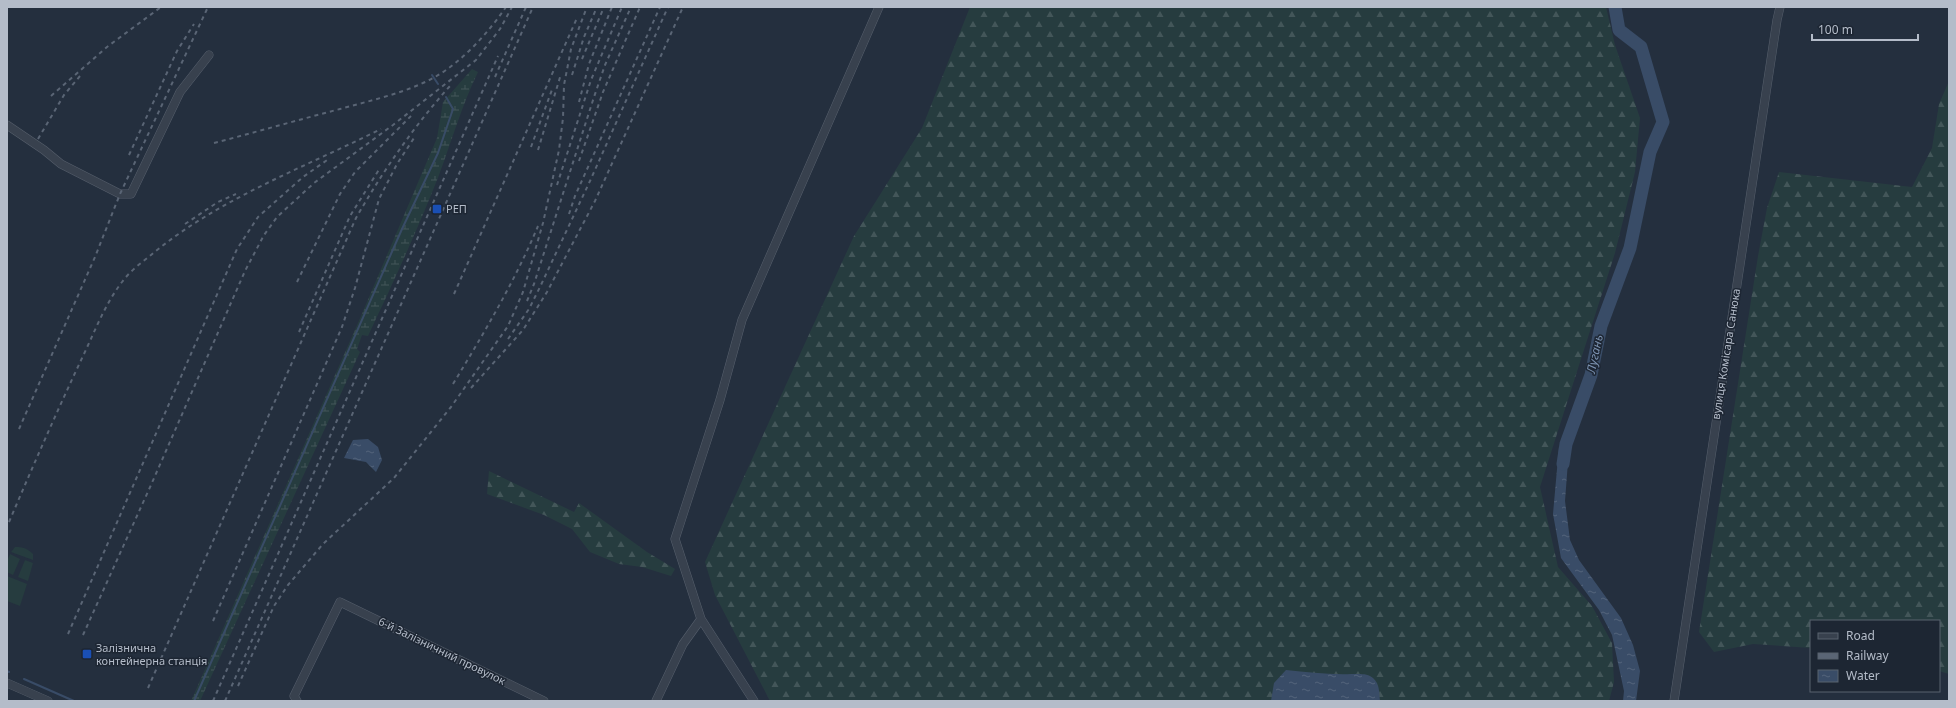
<svg xmlns="http://www.w3.org/2000/svg" width="1956" height="708" font-family="'Noto Sans',sans-serif">
	<style>
		.green { fill: #263c3f }
		.forest { fill: url(#forest-firs) }
		.wetland { fill: url(#wetland-marsh) }
		.water { fill: url(#water-ripples) }
		.lines { fill: none; stroke-linecap: round; stroke-linejoin: round }
		.stream { stroke: #394c67; stroke-width: 2 }
		.river { stroke: #394c67; stroke-width: 13 }
		.minor-casing { stroke: #565f6c; stroke-width: 9 }
		.minor { stroke: #38414e; stroke-width: 8 }
		.rail { stroke: #5a6575; stroke-width: 2; stroke-dasharray: 4 4; stroke-linecap: butt }
		.transit-dot { fill: #1a4fb4; stroke: #1d2633; stroke-width: 1.5 }
		.labels { text-anchor: middle; stroke-width: 3; stroke-linejoin: round; paint-order: stroke }
		.poi-label { font-size: 11px; fill: #b4bcc9; stroke: #1d2633; text-anchor: start }
		.street-label { font-size: 11px; fill: #b4bcc9; stroke: #1d2633 }
		.water-label { font-size: 12px; font-style: italic; fill: #7c92b1; stroke: #1d2633 }
	</style>
	<defs>
		<pattern id="forest-firs" width="22" height="20" patternUnits="userSpaceOnUse"><rect width="22" height="20" fill="#263c3f"/><path d="M5 1l3.5 6h-7zM16 11l3.5 6h-7z" fill="#435659"/></pattern>
		<pattern id="wetland-marsh" width="20" height="14" patternUnits="userSpaceOnUse"><rect width="20" height="14" fill="#263c3f"/><path d="M1 5h8M5 5V1M11 12h8M15 12V8" fill="none" stroke="#435659"/></pattern>
		<pattern id="water-ripples" width="26" height="14" patternUnits="userSpaceOnUse"><rect width="26" height="14" fill="#394c67"/><path d="M2 4q2-2 4 0t4 0M15 11q2-2 4 0t4 0" fill="none" stroke="#53647b"/></pattern>
	</defs>
	<rect width="100%" height="100%" fill="#242f3e"/>
	<path class="green" d="M15,547C23,547 27,548 33,554V560L11,552Z
		M10,554L20,559L13,575L7,572V561Z
		M25,560L33,563L28,581L18,577Z
		M7,576L27,584L20,606L7,601Z"/>
	<path class="forest" d="M970,7H1606L1615,45L1640,118L1635,172L1615,253L1540,487L1558,567L1592,606L1612,643L1614,682L1609,701H770L715,595L705,562L854,236L922,128Z
		M1949,81V674L1939,671V621H1811V648L1753,644L1714,652L1699,632L1758,256L1767,208L1779,172L1912,187L1932,148L1939,104Z
		M489,471L574,512L579,503L647,552L675,569L671,576L642,567L619,564L590,552L572,529L544,515L487,494Z"/>
	<path class="wetland" d="M472,69L478,72C462,105 452,140 439,175C418,229 393,283 368,336L362,335L357,349L360,352L200,701H191L358,323L437,138L443,102Z"/>
	<path class="water" d="M368,439L378,447L382,460L376,472L366,462L344,458L353,440Z
		M1559,447L1569,448L1565,501L1570,540L1579,560L1621,618L1633,645L1640,671L1636,701H1623L1624,691L1612,635L1599,610L1561,558L1553,514Z
		M1286,670C1308,672 1329,675 1352,674C1359,674 1368,673 1373,678C1380,684 1379,693 1380,701H1271L1274,683Z"/>
	<g class="lines">
		<path class="stream" d="M432,75L438,84
			M7,671L9,672
			M24,679L74,701
			M194,701L402,229L438,153L453,109L446,97"/>
		<path class="river" d="M1563,464L1566,444L1591,375L1601,326L1630,248L1650,152L1663,122L1641,47L1619,30L1615,7"/>
		<defs>
			<path id="minor" d="M7,125L44,150L61,164L120,194H131L180,92L209,55
				M7,683L48,701
				M297,701L294,696L340,602L544,701
				M656,701L683,644L701,619
				M754,701L701,619L675,539L720,400L742,320L879,7
				M1674,701L1777,20L1780,7"/>
		</defs>
		<use href="#minor" class="minor-casing"/>
		<use href="#minor" class="minor"/>
		<path class="rail" d="M582,59L604,7
			M572,75L584,37L597,7
			M495,77L526,7
			M51,96L107,47L161,7
			M579,102L589,64L612,7
			M38,139L64,95L80,76
			M214,143C256,132 298,120 340,109C372,100 406,93 435,77C463,61 488,33 506,7
			M531,147L553,87
			M538,150L561,74
			M129,155L177,51L194,24
			M579,161L603,92L640,7
			M557,185L591,80L622,7
			M569,214L575,196L660,7
			M185,224L218,202L236,194
			M297,282L340,194L355,172L411,116
			M454,294L577,18
			M527,301L534,284L594,97L605,65L631,7
			M299,332L350,216L380,168
			M508,339L529,309L540,287L590,181L668,7
			M453,384C484,333 515,281 538,226
			M471,388L523,330L547,292L595,201L683,7
			M19,429L95,257L120,194L208,7
			M9,522C33,466 57,411 83,356C95,331 105,304 122,282C130,271 141,263 151,255C218,199 303,168 381,129
			M213,621L342,327L355,288L379,199L397,164L414,138
			M68,634L237,249L258,217L303,177L330,158
			M83,635L151,485L245,271L264,235L277,217L314,183L393,125L476,60L500,29L512,7
			M238,686L274,606L288,585L323,544L394,478L451,407L508,326L523,292L543,223L559,150L563,118L564,85L571,49L587,7
			M148,688L356,218C383,171 414,126 450,86
			M213,701L498,56
			M225,701L533,7"/>
	</g>
	<g class="transit-dot">
		<rect x="432" y="204" width="10" height="10" rx="2"/>
		<rect x="82" y="649" width="10" height="10" rx="2"/>
	</g>
	<g class="labels">
		<g class="poi-label">
			<text x="446" y="213">РЕП</text>
			<text x="96" y="652">Залізнична<tspan x="96" dy="13">контейнерна станція</tspan></text>
		</g>
		<g class="street-label">
			<text transform="translate(1726 354) rotate(-81)" y="4">вулиця Комісара Санюка</text>
			<text transform="translate(442 651) rotate(26)" y="4">6-й Залізничний провулок</text>
		</g>
		<g class="water-label">
			<text transform="translate(1595 354) rotate(-78)" y="4">Лугань</text>
		</g>
	</g>
	<rect width="1956" height="708" fill="none" stroke="#b4bcc9" stroke-width="16"/>
	<rect x="1810" y="620" width="130" height="72" fill="#1d2633" stroke="#59626f"/>
	<rect x="1818" y="633" width="20" height="6" fill="#38414e" stroke="#59626f"/>
	<text x="1846" y="640" font-size="12" fill="#b4bcc9">Road</text>
	<rect x="1818" y="653" width="20" height="6" fill="#5a6575" stroke="#59626f"/>
	<text x="1846" y="660" font-size="12" fill="#b4bcc9">Railway</text>
	<rect x="1818" y="670" width="20" height="12" fill="url(#water-ripples)" stroke="#59626f"/>
	<text x="1846" y="680" font-size="12" fill="#b4bcc9">Water</text>
	<path d="M1812 34v6h106v-6" fill="none" stroke="#b4bcc9" stroke-width="2"/>
	<text x="1818" y="34" font-size="12" fill="#b4bcc9" stroke="#1d2633" stroke-width="3" paint-order="stroke">100 m</text>
</svg>
